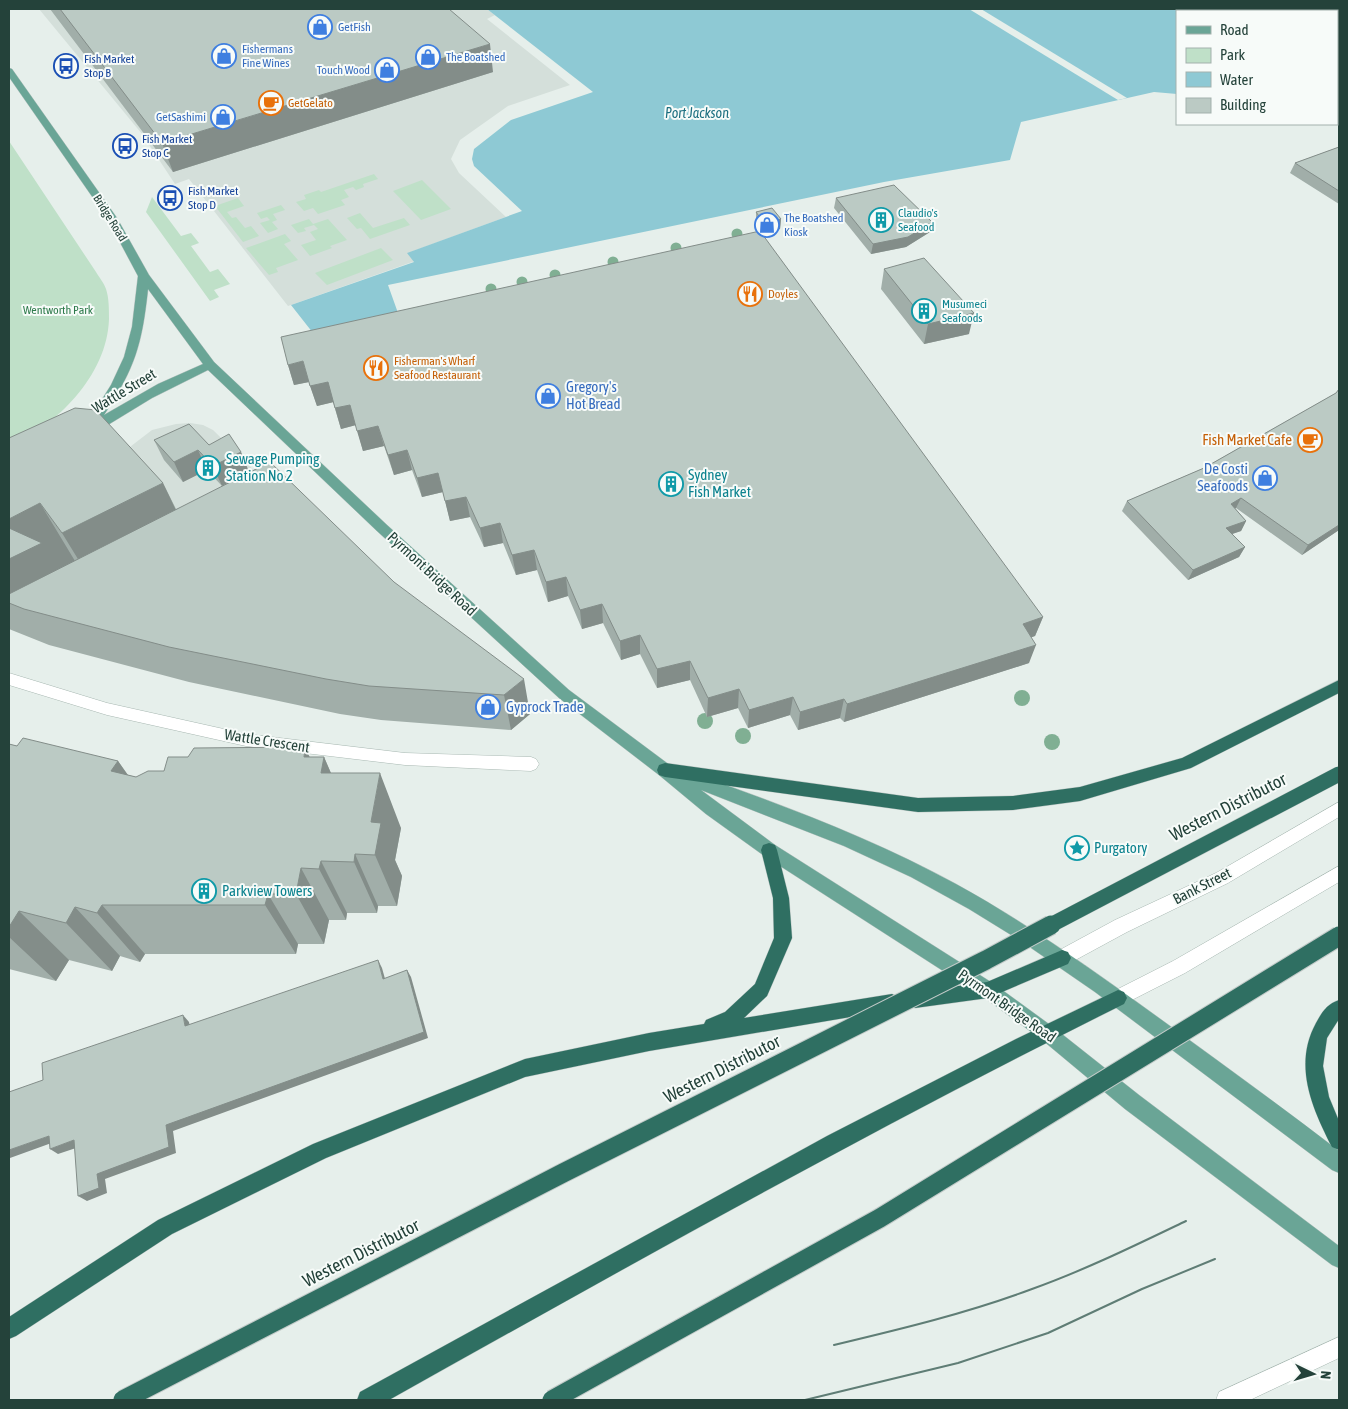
<svg xmlns="http://www.w3.org/2000/svg" width="1348" height="1409" font-family="'Asap Condensed',sans-serif">
	<style>
		.built { fill: #d4dfda }
		.green { fill: #bfe0c8 }
		.water { fill: #8ec9d4 }
		.pier { fill: #e6efeb }
		.lines { fill: none; stroke-linecap: round; stroke-linejoin: round }
		.service-casing { stroke: #a8b8b2; stroke-width: 1 }
		.minor-casing { stroke: #a8b8b2; stroke-width: 1 }
		.primary-casing { stroke: #c2cac8; stroke-width: 1 }
		.motorway-casing { stroke: #c2cac8; stroke-width: 1 }
		.service { fill: #fff; fill-rule: evenodd }
		.minor { fill: #fff; fill-rule: evenodd }
		.primary { fill: #6aa596; fill-rule: evenodd }
		.motorway { fill: #2f6f62; fill-rule: evenodd }
		.tram { stroke: #5f7d75; stroke-width: 2 }
		.motorway-bridge-far1-casing { stroke: #c2cac8; stroke-width: 16; stroke-linecap: butt }
		.motorway-bridge-casing { stroke: #c2cac8; stroke-width: 21; stroke-linecap: butt }
		.motorway-bridge-far1 { stroke: #2f6f62; stroke-width: 15 }
		.motorway-bridge { stroke: #2f6f62; stroke-width: 19 }
		.tree { fill: #80af93 }
		.wall { fill: #a1aea9 }
		.shaded-wall { fill: #838d89 }
		.building { fill: #bbcac4; stroke: #838d89 }
		.labels { text-anchor: middle; stroke-width: 4; stroke-linejoin: round; paint-order: stroke }
		.far-shop-label { font-size: 12px; fill: #366cbe; stroke: #f7fbf9; text-anchor: start }
		.far-transit-label { font-size: 12px; fill: #164399; stroke: #f7fbf9; text-anchor: start }
		.far-food-label { font-size: 12px; fill: #c56008; stroke: #f7fbf9; text-anchor: start }
		.far-culture-label { font-size: 12px; fill: #0d838f; stroke: #f7fbf9; text-anchor: start }
		.far-street-label { font-size: 12px; fill: #24423a; stroke: #f7fbf9 }
		.far-park-label { font-size: 12px; fill: #2d7a4b; stroke: #f7fbf9 }
		.far-water-label { font-size: 14px; font-style: italic; fill: #1c6f80; stroke: #f7fbf9 }
		.shop-label { font-size: 15px; fill: #366cbe; stroke: #f7fbf9; text-anchor: start }
		.street-label { font-size: 15px; fill: #24423a; stroke: #f7fbf9 }
		.food-label { font-size: 15px; fill: #c56008; stroke: #f7fbf9; text-anchor: end }
		.culture-label { font-size: 15px; fill: #0d838f; stroke: #f7fbf9; text-anchor: start }
		.near-street-label { font-size: 18px; fill: #24423a; stroke: #f7fbf9 }
	</style>
	<rect width="100%" height="100%" fill="#e6efeb"/>
	<path class="built" d="M39,9H487L495,15L487,19L570,85L508,106L460,140L451,159L459,173L506,217L408,253L415,261L288,306L189,179L175,184L142,134Z
		M190,423L203,425L213,430L267,483L193,546L96,473L152,430L176,424Z"/>
	<path class="green" d="M9,141L96,272C99,277 104,283 106,289C109,298 109,309 109,319C107,377 56,424 9,449Z
		M374,174L378,179L363,184L364,187L356,190L353,187L344,190L349,197L341,200L345,205L318,214L313,208L304,211L296,202L306,199L304,195L319,190L321,192Z
		M422,180L451,209L421,220L393,191Z
		M152,197L181,236L191,233L199,243L191,246L210,272L218,269L230,284L214,290L219,297L210,301L146,212Z
		M238,198L244,206L227,212L232,218L236,217L245,228L251,226L259,236L243,242L215,206Z
		M281,205L285,210L273,214L277,220L272,222L278,229L268,233L260,223L270,220L267,217L261,219L257,213Z
		M360,213L373,228L404,218L410,225L370,239L361,228L357,229L347,218Z
		M309,219L313,224L328,219L347,240L330,246L332,248L310,256L301,245L316,240L310,232L318,229L314,225L304,228L306,231L298,233L291,225Z
		M285,234L291,241L284,244L298,260L276,268L278,272L269,275L246,248Z
		M381,248L393,260L327,285L315,273Z"/>
	<path class="water" d="M487,9H1339V25L1337,27V11H1177V94L1154,92L1021,122L1010,160L884,182L388,285L398,313L313,333L291,305L414,262L407,253L522,211L474,166L472,159L474,149L511,120L593,92Z"/>
	<path class="pier" d="M969,9H981L1127,98L1118,100Z"/>
	<g class="lines">
		<defs>
			<path id="service" d="M1339,50V56L1337,57V51Z
				M1337,91L1339,92V98L1337,97Z"/>
			<path id="minor" d="M9,673L107,703L246,734L405,753L531,757L536,759L539,764L536,769L531,771L405,765L246,746L107,715L9,685Z
				M1339,802V817L1228,883L1127,932L1068,964L1062,966L1056,964L1053,958L1056,952L1115,920L1216,873Z
				M1339,866V882L1185,973L1124,1004L1118,1006L1112,1004L1109,998L1112,992L1173,961Z
				M1339,1337V1358L1250,1400H1216L1219,1392Z"/>
			<path id="primary" d="M9,68L12,69L117,218L149,275L214,362L387,525L569,690L675,769L678,768C772,801 868,836 956,884C1027,923 1093,970 1159,1018C1220,1062 1280,1106 1339,1151V1173L1332,1170L1095,992L1021,941L969,909L911,877L844,846L701,790L775,845L994,984L1053,1027L1139,1095L1339,1246V1268L1332,1265L1125,1109L1041,1039L982,996L763,855L706,814L659,775L559,698L377,531L208,370L152,398L93,434H85L84,428L111,385L124,357L132,327L138,276L107,218L9,77ZM148,289L203,364L158,384L104,415C135,368 142,345 148,289Z"/>
			<path id="motorway" d="M1339,680V693L1191,768L1080,801L1013,810L918,812L665,777L659,775L657,770L659,765L665,763L918,798L1013,796L1080,787L1182,758Z
				M769,843L775,845L777,850L789,898L792,938L767,996L744,1018L892,994L898,997L901,1003L898,1009L649,1051L525,1077L326,1158L172,1234L16,1336L9,1339V1317L158,1220L313,1144L525,1059L649,1033L704,1024L706,1020L725,1012L755,984L774,938L773,898L761,850L763,845Z
				M1062,950L1068,952L1071,958L1068,964L988,998L915,1008L909,1006L906,1000L909,994L915,992L987,982Z
				M1118,990L1124,992L1127,998L1124,1004C874,1128 632,1264 389,1400H357L360,1392L827,1136L1016,1039Z
				M1339,1000V1019L1327,1038L1323,1066L1329,1097L1339,1121V1150L1332,1147C1312,1108 1293,1065 1316,1023C1322,1012 1327,1004 1339,1000Z"/>
		</defs>
		<use href="#service" class="service-casing"/>
		<use href="#minor" class="minor-casing"/>
		<use href="#primary" class="primary-casing"/>
		<use href="#motorway" class="motorway-casing"/>
		<use href="#service" class="service"/>
		<use href="#minor" class="minor"/>
		<use href="#primary" class="primary"/>
		<use href="#motorway" class="motorway"/>
		<path class="tram" d="M834,1345C901,1329 968,1313 1032,1289C1085,1270 1136,1245 1186,1221
			M805,1400L958,1363L1048,1333L1142,1289L1215,1259"/>
		<defs>
			<path id="motorway-bridge-far1" d="M1049,926L1339,774"/>
			<path id="motorway-bridge" d="M123,1400L563,1173L986,960L1051,925
				M552,1400L880,1218L1339,936"/>
		</defs>
		<use href="#motorway-bridge-far1" class="motorway-bridge-far1-casing"/>
		<use href="#motorway-bridge" class="motorway-bridge-casing"/>
		<use href="#motorway-bridge-far1" class="motorway-bridge-far1"/>
		<use href="#motorway-bridge" class="motorway-bridge"/>
	</g>
	<g class="tree">
		<circle cx="737" cy="234" r="5.5"/>
		<circle cx="676" cy="248" r="5.5"/>
		<circle cx="613" cy="262" r="5.5"/>
		<circle cx="555" cy="275" r="5.5"/>
		<circle cx="522" cy="282" r="5.5"/>
		<circle cx="491" cy="289" r="5.5"/>
		<circle cx="1022" cy="698" r="8"/>
		<circle cx="705" cy="721" r="8"/>
		<circle cx="743" cy="736" r="8"/>
		<circle cx="1052" cy="742" r="8"/>
	</g>
	<path class="wall" d="M50,9H449L493,72L173,172Z
		M1339,147V204L1290,173L1295,163Z
		M836,198L930,232L906,247L871,254L834,208Z
		M756,212L781,219L780,229L763,233L756,222Z
		M884,269L969,334L924,344L881,289Z
		M288,365L1043,617L1035,636L1031,637L1029,663L844,722L840,718L798,730L790,715L748,728L738,708L707,717L690,680L657,688L640,654L621,660L603,623L582,629L568,596L548,602L537,570L516,575L503,543L484,547L470,517L450,521L443,492L422,497L412,470L394,475L384,446L363,451L356,425L341,429L333,402L317,406L309,382L294,385Z
		M1339,389V530L1302,555L1236,508H1235L1246,521L1241,531L1232,534L1245,547L1239,557L1188,580L1122,511L1127,501L1204,468L1336,393Z
		M9,438L163,483L176,509L394,582L530,714L511,730L381,720L340,714L189,682L49,645L9,629Z
		M154,440L209,445L241,452L249,472L222,486L207,470L183,482L164,460Z
		M9,744L17,746L118,761L128,775L136,777L164,771L310,757H324L331,773L401,828L395,860L402,876L397,906H378L377,913H347L346,920H329L324,944H298L296,954H145L140,962L120,956L112,971L69,960L56,981L9,969Z"/>
	<path class="shaded-wall" d="M490,44L493,72L173,172L162,143Z
		M781,219L780,229L763,233L764,223Z
		M932,222L930,232L906,247L871,254L873,244Z
		M974,313L969,334L924,344L928,324Z
		M303,361L309,382L294,385L288,365Z
		M328,382L334,402L317,406L310,386Z
		M350,405L356,425L341,429L335,408Z
		M378,426L384,446L363,451L357,431Z
		M198,450L207,470L183,482L174,462Z
		M407,450L412,470L394,475L388,455Z
		M241,452L249,472L222,486L213,466Z
		M438,473L443,492L422,497L417,478Z
		M163,483L193,546L100,595L62,533Z
		M466,497L470,517L450,521L445,501Z
		M1241,498L1236,508L1225,514L1231,504Z
		M40,503L78,566L9,603V519Z
		M1246,521L1241,531L1220,538L1226,528Z
		M500,523L503,543L484,547L480,528Z
		M1339,525V530L1302,555L1308,545Z
		M1245,547L1239,557L1188,580L1193,570Z
		M534,550L537,570L516,575L512,555Z
		M566,577L568,596L548,602L546,582Z
		M602,604L603,623L582,629L580,610Z
		M1043,617L1035,636L1016,643L1023,624Z
		M640,635V654L621,660L620,641Z
		M1036,645L1029,663L844,722L847,704Z
		M690,661V680L657,688V669Z
		M524,679L530,714L511,730L504,695Z
		M739,689L738,708L707,717L708,698Z
		M793,697L790,715L748,728L749,710Z
		M844,699L840,718L798,730L800,712Z
		M305,747L331,803L304,757Z
		M324,757L348,813L321,773Z
		M118,761L157,817L111,771Z
		M380,773L401,828L395,860L402,876L397,906L375,855L371,822Z
		M355,854L378,906L377,913L354,862Z
		M321,861L347,913L346,920L319,869Z
		M301,868L329,920L324,944L296,894Z
		M268,894L298,944L296,954L265,905Z
		M102,905L145,954L140,962L97,913Z
		M75,907L120,956L112,971L66,923Z
		M19,911L69,960L56,981L9,937V927Z
		M378,960L382,968L387,986L383,979Z
		M407,970L411,977L428,1038L173,1131L176,1153L105,1179L107,1193L87,1201L78,1196L97,1174L166,1125Z
		M183,1015L189,1022L191,1033L185,1026Z
		M49,1136L57,1141L10,1158L9,1157V1150Z
		M74,1140L82,1146L58,1154L50,1149Z"/>
	<path class="building" d="M60,9H449L490,44L162,143Z
		M1339,147V191L1295,163Z
		M894,185L932,222L908,237L873,244L836,198Z
		M772,208L781,219L764,223L756,212Z
		M760,231L1043,617L1023,624L1036,645L847,704L844,699L800,712L793,697L749,710L739,689L708,698L690,661L657,669L640,635L620,641L602,604L580,610L566,577L546,582L534,550L512,555L500,523L480,528L466,497L445,501L438,473L417,478L407,450L388,455L378,426L357,431L350,405L335,408L328,382L310,386L303,361L288,365L281,337Z
		M924,258L974,313L928,324L884,269Z
		M1339,389V525L1308,545L1241,498L1231,504L1246,521L1226,528L1245,547L1193,570L1127,501L1204,468L1336,393Z
		M75,408L96,410L163,483L62,533L40,503L9,519V438Z
		M189,424L209,445L229,434L241,452L213,466L198,450L174,462L154,440Z
		M270,462L394,582L524,679L504,695L369,686L326,679L169,647L24,609L9,603V594Z
		M9,528L42,543L9,559Z
		M23,738L118,761L111,771L136,777L148,771H164L168,757H188L194,748L305,747L304,757H324L321,773H380L371,822L381,823L375,855L355,854L354,862L321,861L319,869L301,868L296,894H268L265,905H102L97,913L75,907L66,923L19,911L9,927V744L17,746Z
		M378,960L383,979L407,970L424,1032L166,1125L169,1147L97,1174L99,1188L78,1196L74,1140L50,1149L49,1136L9,1150V1092L43,1080L42,1063L183,1015L185,1026Z"/>
	<defs>
		<symbol id="shop-ring" viewBox="-11 -11 22 22"><circle r="9.5" fill="#f7fbf9" stroke="#3f7fe0" stroke-width="1.5"/><path d="M-5-2.5h2.3a2.7 3.5 0 0 1 5.4 0H5L5.5 6h-11ZM-1.5-2.5h3a1.5 2.3 0 0 0-3 0Z" fill="#3f7fe0"/></symbol>
		<symbol id="bus-ring" viewBox="-11 -11 22 22"><circle r="9.5" fill="#f7fbf9" stroke="#1a4fb4" stroke-width="1.5"/><path d="M-5-6H5V4H4V6H2V4H-2V6H-4V4H-5ZM-3.5-4V0h7V-4ZM-3.5 1.2v1.5H-2V1.2ZM2 1.2v1.5H3.5V1.2Z" fill="#1a4fb4"/></symbol>
		<symbol id="cafe-ring" viewBox="-11 -11 22 22"><circle r="9.5" fill="#f7fbf9" stroke="#e8710a" stroke-width="1.5"/><path d="M-5.5-4.5H6V0H3Q3 3.5 0 3.5H-2.5Q-5.5 3.5-5.5 0ZM3-3.2v2h1.7v-2ZM-6 4.5H4V6H-6Z" fill="#e8710a"/></symbol>
		<symbol id="building-ring" viewBox="-11 -11 22 22"><circle r="9.5" fill="#f7fbf9" stroke="#0f9aa8" stroke-width="1.5"/><path d="M-4-6H4V6H1V3H-1V6H-4ZM-2.5-4.3h1.7v1.8h-1.7ZM.8-4.3h1.7v1.8H.8ZM-2.5-1h1.7V.8h-1.7ZM.8-1h1.7V.8H.8Z" fill="#0f9aa8"/></symbol>
		<symbol id="restaurant-ring" viewBox="-11 -11 22 22"><circle r="9.5" fill="#f7fbf9" stroke="#e8710a" stroke-width="1.5"/><path d="M-5-6h1v4h1v-4h1v4h1v-4h1v5L-1.5 .5V6h-2V.5L-5-1ZM5-6V6H3V1.5H1.5Q1.5-4 5-6Z" fill="#e8710a"/></symbol>
		<symbol id="sight-ring" viewBox="-11 -11 22 22"><circle r="9.5" fill="#f7fbf9" stroke="#0f9aa8" stroke-width="1.5"/><path d="M0-6L1.8-2.2L6-1.7L2.9 1.2L3.7 5.4L0 3.3L-3.7 5.4L-2.9 1.2L-6-1.7L-1.8-2.2Z" fill="#0f9aa8"/></symbol>
	</defs>
	<g fill-rule="evenodd">
		<use href="#shop-ring" x="306" y="13" width="28" height="28"/>
		<use href="#shop-ring" x="210" y="42" width="28" height="28"/>
		<use href="#shop-ring" x="414" y="43" width="28" height="28"/>
		<use href="#bus-ring" x="52" y="52" width="28" height="28"/>
		<use href="#shop-ring" x="373" y="56" width="28" height="28"/>
		<use href="#cafe-ring" x="257" y="89" width="28" height="28"/>
		<use href="#shop-ring" x="209" y="103" width="28" height="28"/>
		<use href="#bus-ring" x="111" y="132" width="28" height="28"/>
		<use href="#bus-ring" x="156" y="184" width="28" height="28"/>
		<use href="#building-ring" x="867" y="206" width="28" height="28"/>
		<use href="#shop-ring" x="753" y="211" width="28" height="28"/>
		<use href="#restaurant-ring" x="736" y="280" width="28" height="28"/>
		<use href="#building-ring" x="910" y="297" width="28" height="28"/>
		<use href="#restaurant-ring" x="362" y="354" width="28" height="28"/>
		<use href="#shop-ring" x="534" y="382" width="28" height="28"/>
		<use href="#cafe-ring" x="1296" y="426" width="28" height="28"/>
		<use href="#building-ring" x="194" y="454" width="28" height="28"/>
		<use href="#shop-ring" x="1251" y="464" width="28" height="28"/>
		<use href="#building-ring" x="657" y="470" width="28" height="28"/>
		<use href="#shop-ring" x="474" y="693" width="28" height="28"/>
		<use href="#sight-ring" x="1063" y="834" width="28" height="28"/>
		<use href="#building-ring" x="190" y="877" width="28" height="28"/>
	</g>
	<g class="labels">
		<g class="far-shop-label">
			<text x="338" y="31">GetFish</text>
			<text x="242" y="53">Fishermans<tspan x="242" dy="14">Fine Wines</tspan></text>
			<text x="446" y="61">The Boatshed</text>
			<text x="370" y="74" text-anchor="end">Touch Wood</text>
			<text x="206" y="121" text-anchor="end">GetSashimi</text>
			<text x="784" y="222">The Boatshed<tspan x="784" dy="14">Kiosk</tspan></text>
		</g>
		<g class="far-transit-label">
			<text x="84" y="63">Fish Market<tspan x="84" dy="14">Stop B</tspan></text>
			<text x="142" y="143">Fish Market<tspan x="142" dy="14">Stop C</tspan></text>
			<text x="188" y="195">Fish Market<tspan x="188" dy="14">Stop D</tspan></text>
		</g>
		<g class="far-food-label">
			<text x="288" y="107">GetGelato</text>
			<text x="768" y="298">Doyles</text>
			<text x="394" y="365">Fisherman's Wharf<tspan x="394" dy="14">Seafood Restaurant</tspan></text>
		</g>
		<g class="far-culture-label">
			<text x="898" y="217">Claudio's<tspan x="898" dy="14">Seafood</tspan></text>
			<text x="942" y="308">Musumeci<tspan x="942" dy="14">Seafoods</tspan></text>
		</g>
		<g class="far-street-label">
			<text transform="translate(110 218) rotate(58)" y="4">Bridge Road</text>
		</g>
		<g class="far-park-label">
			<text x="58" y="314">Wentworth Park</text>
		</g>
		<g class="far-water-label">
			<text x="697" y="118">Port Jackson</text>
		</g>
		<g class="shop-label">
			<text x="566" y="392">Gregory's<tspan x="566" dy="17">Hot Bread</tspan></text>
			<text x="1248" y="474" text-anchor="end">De Costi<tspan x="1248" dy="17">Seafoods</tspan></text>
			<text x="506" y="712">Gyprock Trade</text>
		</g>
		<g class="street-label">
			<text transform="translate(124 391) rotate(-31)" y="5">Wattle Street</text>
			<text transform="translate(432 574) rotate(43)" y="5">Pyrmont Bridge Road</text>
			<text transform="translate(267 741) rotate(9)" y="5">Wattle Crescent</text>
			<text transform="translate(1202 886) rotate(-27)" y="5">Bank Street</text>
			<text transform="translate(1007 1006) rotate(35)" y="5">Pyrmont Bridge Road</text>
		</g>
		<g class="food-label">
			<text x="1292" y="445">Fish Market Cafe</text>
		</g>
		<g class="culture-label">
			<text x="226" y="464">Sewage Pumping<tspan x="226" dy="17">Station No 2</tspan></text>
			<text x="688" y="480">Sydney<tspan x="688" dy="17">Fish Market</tspan></text>
			<text x="1094" y="853">Purgatory</text>
			<text x="222" y="896">Parkview Towers</text>
		</g>
		<g class="near-street-label">
			<text transform="translate(1228 807) rotate(-27)" y="6">Western Distributor</text>
			<text transform="translate(722 1069) rotate(-27)" y="6">Western Distributor</text>
			<text transform="translate(361 1253) rotate(-27)" y="6">Western Distributor</text>
		</g>
	</g>
	<rect width="1348" height="1409" fill="none" stroke="#24423a" stroke-width="20"/>
	<rect x="1176" y="10" width="162" height="115" fill="#f7fbf9" stroke="#a3b1ad"/>
	<rect x="1186" y="26" width="25" height="8" fill="#6aa596" stroke="#a3b1ad"/>
	<text x="1220" y="35" font-size="15" fill="#24423a">Road</text>
	<rect x="1186" y="48" width="25" height="15" fill="#bfe0c8" stroke="#a3b1ad"/>
	<text x="1220" y="60" font-size="15" fill="#24423a">Park</text>
	<rect x="1186" y="72" width="25" height="15" fill="#8ec9d4" stroke="#a3b1ad"/>
	<text x="1220" y="85" font-size="15" fill="#24423a">Water</text>
	<rect x="1186" y="98" width="25" height="15" fill="#bbcac4" stroke="#a3b1ad"/>
	<text x="1220" y="110" font-size="15" fill="#24423a">Building</text>
	<g transform="translate(1313 1374) rotate(95)" stroke="#f7fbf9" stroke-width="4" paint-order="stroke">
	<path d="M0-4L9 19L0 12L-9 19Z" fill="#24423a"/>
	<text y="-8" font-size="14" font-weight="bold" text-anchor="middle" fill="#24423a">N</text>
	</g>
</svg>
